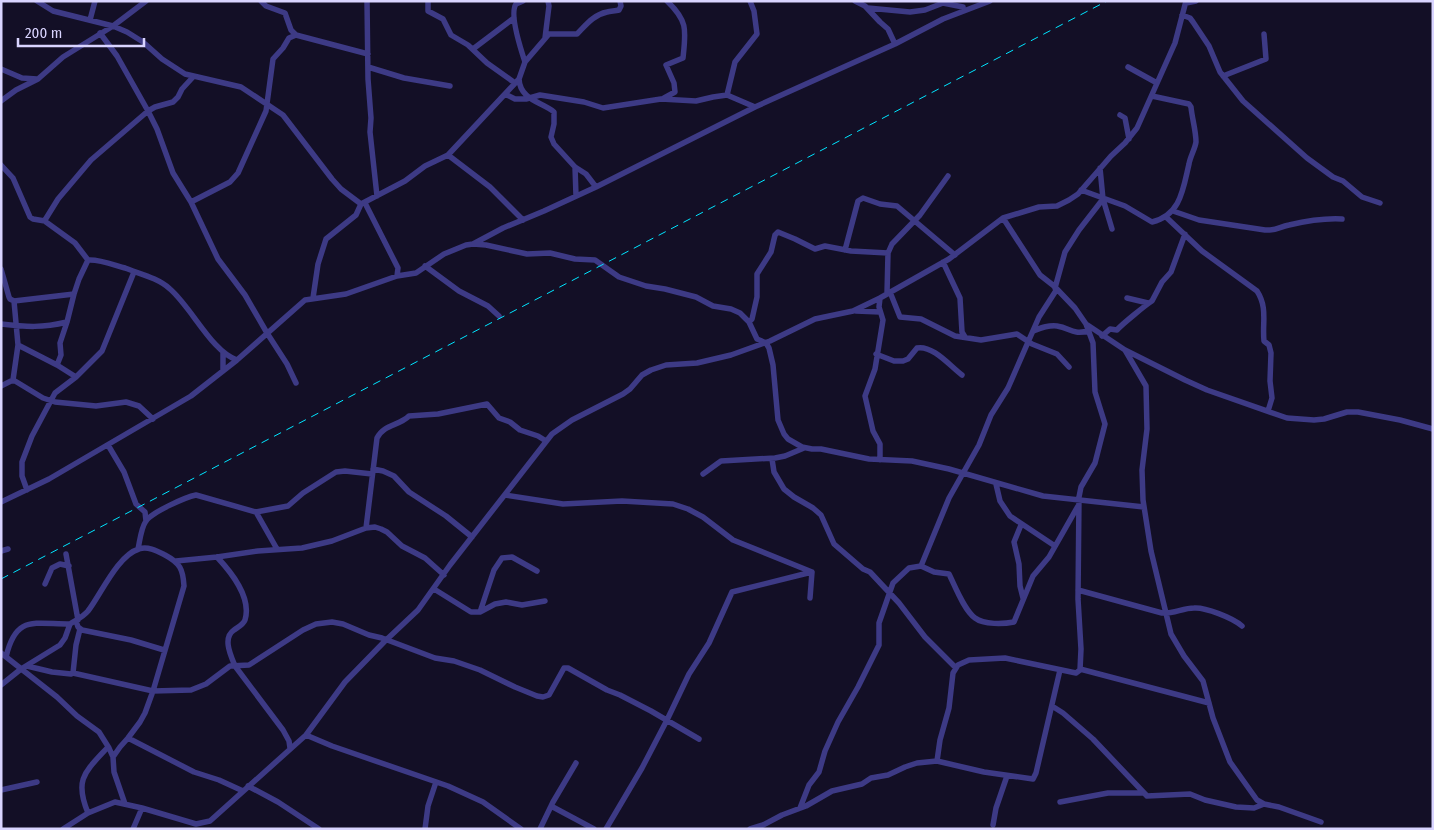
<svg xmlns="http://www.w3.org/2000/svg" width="1434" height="830" font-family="'Fira Sans Condensed',sans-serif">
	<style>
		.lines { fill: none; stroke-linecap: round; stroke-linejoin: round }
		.minor { stroke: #3d3a85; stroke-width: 5.5 }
		.rail { stroke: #00e5ff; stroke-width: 1; stroke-dasharray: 8 6; stroke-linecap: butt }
	</style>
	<rect width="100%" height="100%" fill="#130f26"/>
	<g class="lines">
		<path class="minor" d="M37,1L53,11L113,26L127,32L143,42L162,59L185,74L241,87L283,115L332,179L341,189L361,204
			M261,1L266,6L285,13L291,30L296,35L368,54
			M367,1L368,79L371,118L370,132L377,196
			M428,1V11L443,19L451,35L468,45L487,63L515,83
			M523,1L516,4C509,14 521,50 525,62
			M855,1L865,6L880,22L888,29L895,44
			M1186,3L1196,1
			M868,8L910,12L925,10L943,3L963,7
			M1182,15L1190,18L1193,22L1209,46L1220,72L1243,101L1307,158L1333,177L1343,181L1362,197L1380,203
			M90,20L95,1
			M100,33L117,56L148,111L157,129L173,173L191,202L218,259L245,295L267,333L287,364L296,383
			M545,38L549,6L548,1
			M473,49L514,18
			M368,67L404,78L450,86
			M1128,67L1157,83
			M1,69L22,78L37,79
			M1223,76L1266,59L1264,34
			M519,79C520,100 542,102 554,112V124L551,137L554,144L575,167L586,174L596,187
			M505,94L515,99H526L540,95L584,102L603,108L661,99L696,101L713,97L727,95L755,107
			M727,95L735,62L757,34L754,11L750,1
			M664,98L675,92L674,83L666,65L683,58C686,30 688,21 667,1
			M1,101L16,90L38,79L63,57L113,26L146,1
			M1120,115L1125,118L1129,139
			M448,155L490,187L523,220
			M1,165L13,178L30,217L33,219L45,221
			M575,167L576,196
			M1081,190L1125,206L1152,222C1181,215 1183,189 1189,164C1190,157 1195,149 1196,142C1196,131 1192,118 1191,107L1189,104L1152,96
			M1103,199L1112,229
			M191,202L230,182L238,173L266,111L273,59L283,48L289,38L296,35
			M365,203L398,268L397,276
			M1173,211L1199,220L1265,230C1276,231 1279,227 1289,225C1306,221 1324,218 1342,219
			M1166,217L1202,251L1257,291C1268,308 1262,323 1264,341L1269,345L1271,353L1270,381L1272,398L1268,411
			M1003,218L1040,275L1054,286L1075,308L1086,324L1125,350L1185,380L1207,390L1287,418L1314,420L1324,419L1347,412H1358L1400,420L1433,429
			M473,244L486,245L527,254L550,253L575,259L595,260L619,277L646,286L665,289L696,297L713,306L731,309L740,313L749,322L757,339L766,343L769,348L773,365L778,420L784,434L788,439L802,447L812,449H821L869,459L912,461L949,469L1043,496L1144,507
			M845,250L858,201L863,198L880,204L897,206L955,255
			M88,260L75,243L46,222L45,220L58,199L91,160L148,111L155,107L173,102L178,97L182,89L193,77
			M88,260C99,259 114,265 125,268C140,274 158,278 170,289C192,308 212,352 237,360
			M943,262L960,298L962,332L965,337
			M425,266L459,291L488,306L499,316
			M1,269L9,297L10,299L14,301L74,294L79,279L88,260
			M1055,288L1065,252L1079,230L1103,199L1100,168
			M890,292L900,317L921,319L955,336L981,340L1017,334L1032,344L1057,354L1069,367
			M887,294L888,253L892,244L920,215L948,176
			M313,298L318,264L326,239L356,215L361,204L405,181L425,166L448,155L519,79L525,62L549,34H577C586,25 593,15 607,12C611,11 615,11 619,10L621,6L620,1
			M1127,298L1148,303
			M14,301L18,345L57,365L76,377
			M856,311L880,312
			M749,322L752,319L757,297V274L771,252L775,235L778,232L795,239L815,249L825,246L851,251L888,253
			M1,324C27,327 42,328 67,322L74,294
			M1033,331C1041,328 1048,325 1057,326C1071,328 1071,335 1089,331
			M1102,336L1110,329L1117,330C1121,325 1147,304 1152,301L1162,282L1171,272L1185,234
			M1125,350L1146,386L1147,429L1142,470L1143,500L1151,551L1171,634L1184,656L1203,681L1213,718L1230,762L1257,800L1264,804L1279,807L1321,822
			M223,353V371
			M876,354L894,361H903L908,359L917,348C933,345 950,366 962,375
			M57,365L61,355L60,343L67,322
			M13,380L18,345
			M1,386L11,381H15L43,398L55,402L96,406L126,402L139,406L153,419
			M108,445L124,472L136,504L145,512L146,521
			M772,459L774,472L784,489L794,497L813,508L821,515L834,544L863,569L870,572L899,603L925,637L955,667
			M880,460V444L873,431L865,396L875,369L883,320L879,307L880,298
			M373,469L383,471L394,476L409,492L446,516L472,537
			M703,474L721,461L775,458L785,456L804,448
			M996,484L1000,501L1010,516L1055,546
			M27,490L22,476V462L32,436L55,393L76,377L102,351L134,272
			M505,495L563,504L622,501L673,504L688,509L703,517L733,540L812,572L810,598
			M1,502L49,479L191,396L237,360L305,300L346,294L397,276L416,273L444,254L466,245L473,244L503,228L544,211L596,187L755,107L895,44L943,19L990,1
			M256,512L277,549
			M1021,525L1014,542L1019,564L1020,586L1023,598
			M366,528L377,438C384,424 399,426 409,416L438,414L487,404L499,418L510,422L520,430L538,436L546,441
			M138,549C140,540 141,528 146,521C152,512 186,497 196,495L256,512L288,506L303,493L336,472L345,471L372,474
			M1,551L8,549
			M66,554L78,620
			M217,557C231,572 252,597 245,620C243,625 238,627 234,630C222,638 231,656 235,666L283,730L289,741L290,748
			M176,561L217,557L258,551L302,548L332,541L366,528L375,527L381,529L387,532L402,546L425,558L444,575
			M921,566L934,572L949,574C955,586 964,610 975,618C984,625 1004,624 1014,622L1033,576L1049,557L1078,506
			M45,584L52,568L60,564L69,566
			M434,589L471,612H480L495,604L506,602L522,605L545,601
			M1078,590L1162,613C1173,614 1183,608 1194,608C1205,607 1233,618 1242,626
			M480,612L494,570L502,558L512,557L537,571
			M76,621L78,627L82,630L131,640L164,650
			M1,653L57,697L77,716L99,732L109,748L113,757
			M6,657C16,615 33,624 70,624
			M27,666L52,672L71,674L73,673L153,691L191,690L206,684L230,666L249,665L303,630L316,624L332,622L343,624L369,635L382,638L435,658L454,661L480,670L515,687L537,696L543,697L549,695L564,668H568L607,690L620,695L651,711L699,739
			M1080,669L1209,703
			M73,673L76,645L80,629
			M1,685L21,669L60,645L65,638L70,624C76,620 83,617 88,611C101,594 118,555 139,549C148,546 157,551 165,555C180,563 183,569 184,586L153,691L145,713L140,722L128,738L120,747L113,757L114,772L125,804
			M1052,706L1063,713L1093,739L1147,796L1190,794L1205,800L1236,807L1254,808L1264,804
			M306,735L332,746L448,786L483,802L521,829
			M128,738L194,772L219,780L243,791
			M937,761L940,740L949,708L953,673L958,665L969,660L1005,658L1076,673L1080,670L1081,649L1078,599L1079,497L1081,487L1095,463L1105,424L1095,392L1093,343L1086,324
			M248,786L278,802L319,829
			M1,790L37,782
			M1060,802L1108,793H1144
			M551,806L594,829
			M800,808L809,785L819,772L825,751L838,722L858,687L879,645V623L893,583L909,568L921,566L949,498L979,445L991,415L1008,388L1039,317L1057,289
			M88,813C74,779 85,772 108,747
			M993,825L996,808L1007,776
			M63,829L88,813L115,802L142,808L196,824L210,821L306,735L345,682L384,642L418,610L450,565L552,434L572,420L623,394L630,389L642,375L651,370L666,365L697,363L731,355L770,341L815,319L853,311L880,298L949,259L1003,218L1039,207L1057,206L1069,200L1078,194L1111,156L1125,143L1137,128L1175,43L1186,1
			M133,829L142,808
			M425,829L428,806L436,782
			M540,829L553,802L576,763
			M606,829L642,768L667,720L689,674L709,643L732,592L812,572
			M750,829L763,825L782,815L806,806L832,791L862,784L871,778L888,775L905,767L917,763L937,761L984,772L1033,779L1036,773L1060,670"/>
		<path class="rail" d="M1,579L1107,1"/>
	</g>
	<rect width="1434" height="830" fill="none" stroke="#d9d4ff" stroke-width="5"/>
	<path d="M18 38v8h126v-8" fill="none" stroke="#d9d4ff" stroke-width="2.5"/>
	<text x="25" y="38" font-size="15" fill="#d9d4ff" stroke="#130f26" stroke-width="4" paint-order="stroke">200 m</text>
</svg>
